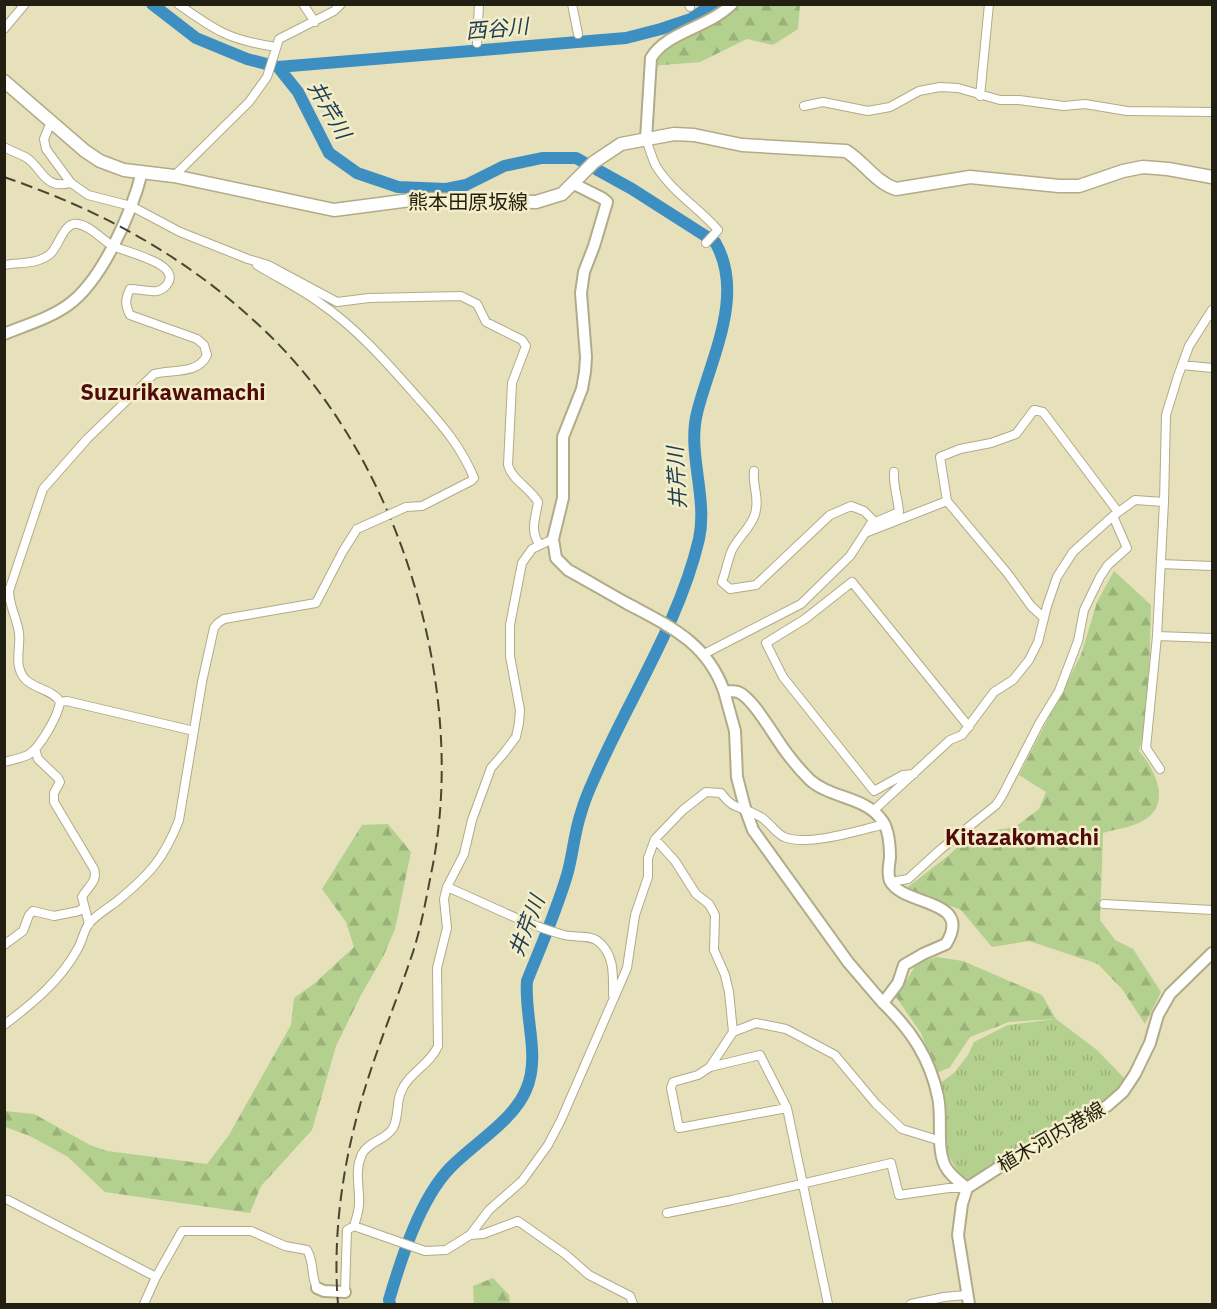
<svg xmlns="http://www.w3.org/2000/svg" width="1217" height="1309" font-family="'IBM Plex Sans','Noto Sans JP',sans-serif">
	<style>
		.forest { fill: url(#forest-firs) }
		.park { fill: url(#park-tufts) }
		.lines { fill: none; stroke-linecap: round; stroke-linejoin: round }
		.river { stroke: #3e8fc1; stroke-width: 12 }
		.street-casing { stroke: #b1ab88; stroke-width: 10 }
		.secondary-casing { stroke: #b1ab88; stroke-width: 14 }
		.primary-casing { stroke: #b1ab88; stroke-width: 15 }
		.street { stroke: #fff; stroke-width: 8 }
		.secondary { stroke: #fff; stroke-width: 10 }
		.primary { stroke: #fff; stroke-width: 12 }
		.rail { stroke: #474532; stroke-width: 2; stroke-dasharray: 12 6; stroke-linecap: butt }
		.street-bridge-casing { stroke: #b1ab88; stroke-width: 10; stroke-linecap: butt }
		.street-bridge { stroke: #fff; stroke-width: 8 }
		.labels { text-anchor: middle; stroke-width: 5; stroke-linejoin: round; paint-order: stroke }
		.street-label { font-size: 20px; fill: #211f11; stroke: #f3edc8 }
		.water-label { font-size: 21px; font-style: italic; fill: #1c3e54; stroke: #f3edc8 }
		.quarter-label { font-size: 22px; font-weight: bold; fill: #500b0d; stroke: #f3edc8 }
	</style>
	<defs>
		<pattern id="forest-firs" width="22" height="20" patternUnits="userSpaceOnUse" patternTransform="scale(1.5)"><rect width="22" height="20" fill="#b3d08f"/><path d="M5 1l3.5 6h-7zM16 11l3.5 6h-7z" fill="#9ab27a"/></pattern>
		<pattern id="park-tufts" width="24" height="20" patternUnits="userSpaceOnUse" patternTransform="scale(1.5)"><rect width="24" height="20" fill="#b3d08f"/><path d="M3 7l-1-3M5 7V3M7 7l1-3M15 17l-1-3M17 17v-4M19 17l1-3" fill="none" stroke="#9ab27a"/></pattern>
	</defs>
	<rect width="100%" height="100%" fill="#e6e0bb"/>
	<path class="forest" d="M729,5H800L798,29L773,45L747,39L700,62L651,66L653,54L672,43L708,28Z
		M1114,571L1151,605L1148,719L1139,751C1155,769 1172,804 1144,820C1133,827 1116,829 1103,833L1100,920L1115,940L1133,949L1161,992L1145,1024L1122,989L1098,964L1029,941L992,947L961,910L931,898L904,890L948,856L971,834L1015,827L1039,809L1046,792L1019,775L1081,655L1097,602Z
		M388,824L411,852L395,929L383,957L361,995L336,1046L312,1130L261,1186L250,1213L105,1192L68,1157L30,1136L5,1127V1111L34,1114L90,1145L107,1151L207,1164L229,1135L291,1025L294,998L315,983L354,947L346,922L322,889L362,825Z
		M937,957L963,961L1042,995L1056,1019L1009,1022L970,1037L950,1067L937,1073L921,1033L896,997L917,963Z
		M493,1278L509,1295L510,1304H474L473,1286Z"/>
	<path class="park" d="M1056,1019L1097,1050L1125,1079L1107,1106L967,1188L947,1153L944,1104L940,1083L954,1073L968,1055L974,1042L1008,1025Z"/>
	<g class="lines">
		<path class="river" d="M152,4L196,38L247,59L278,67L298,92L329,153L357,173L398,187L446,189L466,185L504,166L542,158H576L632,189L715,242C746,295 710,360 697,413C687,453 708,498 699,539C679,624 628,700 594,779C589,790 584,802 581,813C574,833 573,855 567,875C556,912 541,946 527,981C524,1017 541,1056 526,1090C513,1121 473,1144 450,1168C420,1199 401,1259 389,1300L390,1304
			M278,67L626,38L661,29L691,19L713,4"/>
		<defs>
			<path id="street" d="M178,4C216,31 229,40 276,47
				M303,4L315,22
				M572,4L578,34
				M689,4L690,7
				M4,29L25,4
				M477,43L479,4
				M980,96L989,4
				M804,106L823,102L868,111L890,107L919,91L940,87L958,88L1000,100H1019L1064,106L1085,104L1127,111L1212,112
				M51,122L44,139L46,149L71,183L88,195L131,206L180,232L248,259L268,265L337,302L369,298L461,296L477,304L486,322L522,340L526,346L512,383L508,465C512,480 530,488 538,502C536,517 529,531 540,545
				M646,139C649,148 652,158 656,166C672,192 699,208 718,230L706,243
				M4,147C11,151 20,154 27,158C43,169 44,190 71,183
				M174,176L249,102L267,77L279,39L334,11L341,4
				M4,265C20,262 35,265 49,255C59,248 63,221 78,224C91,226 102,240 113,246C125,252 180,263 168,283C165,288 162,290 157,291C149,292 139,289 130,289C125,299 125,305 130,315L197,339L204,345L207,355C198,375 172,369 154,374L87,439L43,489L9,591C9,606 17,618 19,633C21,648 13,665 25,679C34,689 54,690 60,702
				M257,265C278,278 300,288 320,303C358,329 388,364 419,399C441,424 461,446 474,478L471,481L422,506L406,507
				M1212,310L1189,346L1178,376L1166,415L1164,502L1157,636L1212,638
				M1182,365L1212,368
				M754,471C752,486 760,497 755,514C751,528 738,537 732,550C729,556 725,574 722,582L730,589L756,585L830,515L851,506L864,511L873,520L865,533
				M873,526L878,521L899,512C898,498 893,486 894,472
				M1161,564L1212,566
				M1044,618L1031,606L1008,574L947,501L940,457L960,449L991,443L1016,434L1034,410L1043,412L1118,512
				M1157,636L1146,748L1160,769
				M704,654L801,604L850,556L865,533L947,501
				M60,702L67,701L194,731
				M35,749L38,759L58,778L60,782L54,793V802L94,869C98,882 88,886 82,897L89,924
				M4,762C12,760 21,758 28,755C40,748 58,716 60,702
				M914,774L903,775L874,791L783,677L766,643L805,619L852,582L969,727
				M873,811L950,740L962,735L994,692L1013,680L1029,660L1038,642L1047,606L1057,577L1073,552L1113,516
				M655,839L675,861L696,894L709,904L715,915L714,950L725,975L729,992L733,1032
				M891,882L908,879L941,849L996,805L1002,796L1040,722L1059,691L1078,641L1084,610L1100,577L1108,565L1127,548L1113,516L1135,500L1164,502
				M447,887C485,903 524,924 564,935C575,938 590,934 599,942C615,956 613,976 613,995
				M1104,904L1212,910
				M4,945L23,931L29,915L33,911L54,916L79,911L84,907
				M4,1025C32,1004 60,981 77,950C82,942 83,933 88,925C94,916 108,908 116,902C149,875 164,859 179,820L202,682L214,628L218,623L224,619L316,603L343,551L357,529
				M710,1067L760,1055L787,1108L828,1304
				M787,1108L679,1128L671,1088L673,1082L698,1075L710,1067L733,1032L756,1023L786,1029L835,1055L876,1104L902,1129L941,1141
				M8,1200L156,1277
				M667,1213L732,1200L891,1163L899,1195L949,1188H967
				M354,1226L425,1251L446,1250L470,1235L489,1210L522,1181L548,1145L561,1120L627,968L635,915L648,877V858L655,839L683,810L706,792L721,793C735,812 741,805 759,816C769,821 774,832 784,837C808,847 860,830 885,824
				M470,1235L483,1234L518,1221L565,1254L589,1275L630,1296L633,1304
				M345,1292L347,1230L354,1226C356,1219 359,1211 359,1204C360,1187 354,1171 362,1154C369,1141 386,1140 393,1128C399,1118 396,1103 401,1092C408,1073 430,1065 438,1046L437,968L447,928L444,899L447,887L464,854L472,820L491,768L504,753L516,737L519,723L520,710L510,656V625L522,563L532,549L553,539
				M144,1304L156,1277L182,1231H251L285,1246L307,1250C315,1264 310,1274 317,1288
				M911,1304L944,1297L966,1295"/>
			<path id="secondary" d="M646,139L651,58C666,32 708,28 732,4
				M574,184L602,198L607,202L594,246L584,272L581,293L586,357L585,372L582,389L563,437V498L553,539L556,558L568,570C588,581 608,593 628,604C671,627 707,643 724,691C728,691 735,691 738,692C754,698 777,742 789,756C795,764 803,773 810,780C830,798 865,797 881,819C889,828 890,847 890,858C889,866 887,873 890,881C904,907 974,898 946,944L923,954L904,965L898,983L883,1003C911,1030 930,1058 938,1097C943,1118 935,1152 947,1169C952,1177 961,1183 967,1188
				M4,334C26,325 50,318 68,305C102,281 132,212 142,172
				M724,691L735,731L737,777L745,808L753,830L848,962L883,1003
				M317,1288L324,1291L345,1292
				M969,1304L958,1235L962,1204L967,1188L1012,1159L1107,1106L1123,1092L1135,1074L1150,1043L1158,1015L1170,994L1212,953"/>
			<path id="primary" d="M4,81L85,151L100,161L124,170L174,176L334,210L418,199L536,202L562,194L594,162L621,144L674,134L694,135L742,145L846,151C864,162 875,182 896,189L970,177L1059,186H1079L1123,171L1143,167L1168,169L1212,177"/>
		</defs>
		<use href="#street" class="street-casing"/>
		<use href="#secondary" class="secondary-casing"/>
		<use href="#primary" class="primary-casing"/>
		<use href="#street" class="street"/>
		<use href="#secondary" class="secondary"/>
		<use href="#primary" class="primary"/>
		<path class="rail" d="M4,177C103,211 187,257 263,329C400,457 470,691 431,874C426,900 421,927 413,952C398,997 380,1040 366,1085C344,1155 332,1231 338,1304"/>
		<defs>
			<path id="street-bridge" d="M357,529L406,507"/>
		</defs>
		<use href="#street-bridge" class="street-bridge-casing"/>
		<use href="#street-bridge" class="street-bridge"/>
	</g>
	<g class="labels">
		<g class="street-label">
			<text x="468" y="209">熊本田原坂線</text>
			<text transform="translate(1051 1137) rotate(-30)" y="7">植木河内港線</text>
		</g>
		<g class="water-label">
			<text transform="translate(497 29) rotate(-5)" y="7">西谷川</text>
			<text transform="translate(329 110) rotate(60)" y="7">井芹川</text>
			<text transform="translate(677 478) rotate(-93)" y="7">井芹川</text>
			<text transform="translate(527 926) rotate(-69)" y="7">井芹川</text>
		</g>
		<g class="quarter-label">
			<text x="173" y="400">Suzurikawamachi</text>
			<text x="1022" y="845">Kitazakomachi</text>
		</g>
	</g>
	<rect width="1217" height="1309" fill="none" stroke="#211f11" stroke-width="12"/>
</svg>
